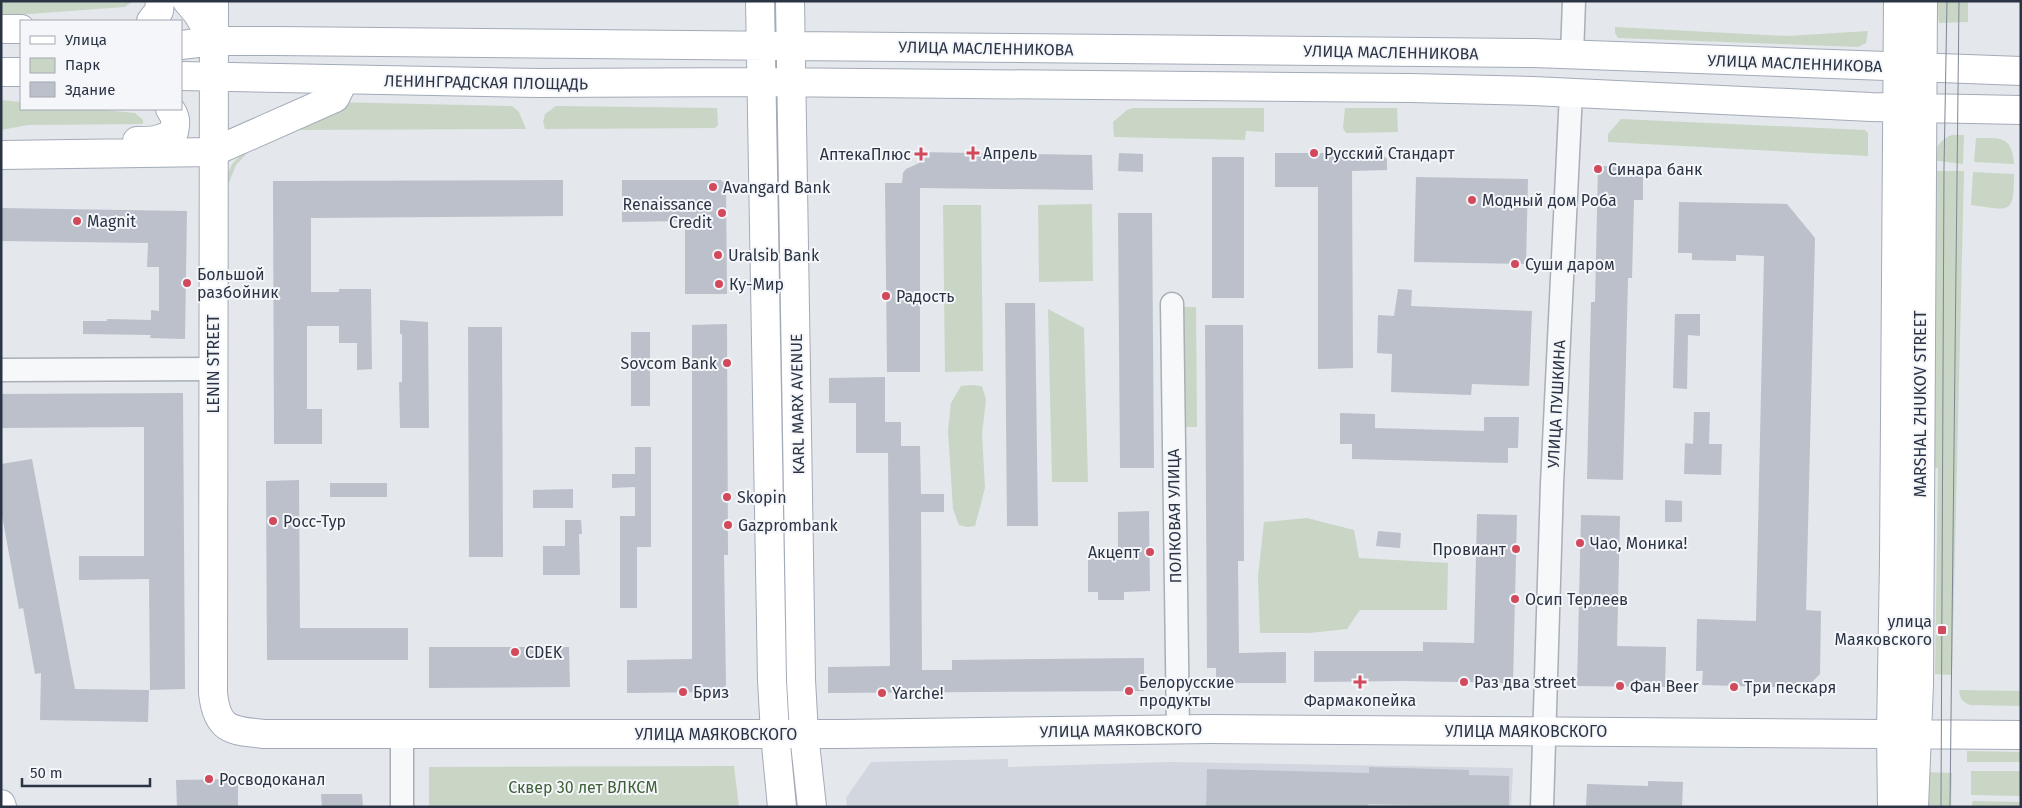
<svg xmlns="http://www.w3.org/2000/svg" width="2022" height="808" font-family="'Fira Sans',sans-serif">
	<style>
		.built { fill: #d2d6de }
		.green { fill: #c9d6c5 }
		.building { fill: #bbc0ca }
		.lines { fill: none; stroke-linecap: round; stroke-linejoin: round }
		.minor-casing { stroke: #a9aeb7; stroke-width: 25 }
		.major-casing { stroke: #a3abb8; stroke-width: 30 }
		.minor { stroke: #f7f8fa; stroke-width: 22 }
		.major { stroke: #fff; stroke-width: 28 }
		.tram { stroke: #7d8696; stroke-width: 1 }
		.poi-dot { fill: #d1495b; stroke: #f4f6f9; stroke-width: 2 }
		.labels { text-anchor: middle; stroke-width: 4; stroke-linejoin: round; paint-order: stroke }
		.street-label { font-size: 16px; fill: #2b3445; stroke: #f4f6f9 }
		.poi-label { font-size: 16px; fill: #2b3445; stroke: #f4f6f9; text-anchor: start }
		.park-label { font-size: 16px; fill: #3f6138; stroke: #f4f6f9 }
	</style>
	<rect width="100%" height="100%" fill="#e4e7ec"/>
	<path class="built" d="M1008,759V767L1170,762L1513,768L1511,807H847L846,798L871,762Z"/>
	<path class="green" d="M1,1H133L125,7L1,16Z
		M1936,1H1968V22L1939,23Z
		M1615,27L1787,36L1868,31L1866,43L1858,47L1618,38L1615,33Z
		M1,100L21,102V109H94L135,113L143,120V124L28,125L1,130Z
		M333,102L512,106L519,112L526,129L294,130L250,150L236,165L228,185L223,186L232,164L249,147Z
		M556,106L717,108L718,125L715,128L545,129L543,122L545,114Z
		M1133,108H1264V132L1246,131L1245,140L1114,137L1113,122L1127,110Z
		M1345,108H1397L1398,132L1346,133L1343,128Z
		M1621,119L1865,130L1868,133V156L1608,142V134Z
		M1952,135H1964L1963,164L1931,160C1934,150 1941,138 1952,135Z
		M1976,138C2000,138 2012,135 2014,164L1974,162Z
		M1930,171H1964L1952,675L1935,674L1938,468L1932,467Z
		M1973,172L2014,174C2014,216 2010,210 1971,205Z
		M1092,204L1093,281L1039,282L1038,205Z
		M943,205H981L983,371L945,372Z
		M1175,307H1196L1197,427H1176Z
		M1048,309L1084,328L1088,482H1052Z
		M971,385L982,386L986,400L982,433L985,488L975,526L967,527L959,525L953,509L948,431L951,403L961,386Z
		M1307,518L1354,530L1359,558L1448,563L1447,610H1360L1347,629L1309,633H1260L1258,577L1264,522Z
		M1959,690L2021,691V706L1970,705C1962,702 1960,698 1959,690Z
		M1967,751L2021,752V762H1967Z
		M734,766L739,807H429V767Z
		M1971,771H2021V796L1971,795Z
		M1921,772L1952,773L1951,807H1921Z
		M1974,801L2021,802L2020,807H1972V802Z"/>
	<path class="building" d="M1358,151H1378L1387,159V170L1352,171L1353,368L1318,369V187H1275V153H1358Z
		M918,152L1092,155L1093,190L920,188V372H887L885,183H902L903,173L906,169L919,163Z
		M1119,153L1143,154V172L1118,171Z
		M1212,157H1244V298H1212Z
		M1598,166L1643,167V200H1634L1632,278H1628L1623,480L1587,479L1591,302H1595Z
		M1416,177L1528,179L1526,264L1414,262Z
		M563,180V216L311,218V292H339V289H371L372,369L357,370V343H339V326H307V409H322V444H274L273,181Z
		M622,180H721L726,185L727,294H685V221L622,222Z
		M1679,202L1787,204L1815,238L1806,610L1821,611L1820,674L1806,688L1702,685L1703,671H1696L1697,619L1756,621L1764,256L1736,255V261L1692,260V253H1678Z
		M1,208L187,211L185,339L150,338L151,335L83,334V321H107V319L151,320V310L159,311V267H147L148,243L1,241Z
		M1118,213H1152L1154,468H1120Z
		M1398,289L1412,290L1411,306L1532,311L1529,386L1472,384L1471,395L1391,392L1392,354L1377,353L1378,315L1394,316Z
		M1005,303H1035L1038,526H1007Z
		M1675,314H1700V336L1688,335L1687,389L1673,388Z
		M400,320L428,322L429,428H400L399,382H402V334H400Z
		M727,324L728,555H724L726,685L720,692L627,693V660L692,659V325Z
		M1205,325H1243L1244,561H1238L1239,653L1286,652V683H1216V668H1207Z
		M468,327H502L503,557H469Z
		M631,332H650V406H631Z
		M885,377V422H901V446H920L921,494H944V512H921L922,670H952V660L1144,658V691L828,693V667L890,666L888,453H856V403H829V378Z
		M183,393L185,689L150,690L149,579L79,580V556H144V427L1,428V394Z
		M1694,412H1710L1709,444H1722L1721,475L1684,474L1685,443L1693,444Z
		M1340,413L1375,414V428L1484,431V417H1519L1518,448H1508V463L1352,459V444H1340Z
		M635,447H651V547H637V608H620V516H635V487L612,488V474H635Z
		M32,459L75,689L149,690L148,722L40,720L41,673L35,674L23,608L19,609L1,510V464Z
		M299,480L300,628H408V660H267L266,481Z
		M330,483H387V497H330Z
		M573,489V508H533V490Z
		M1665,500L1682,501V522H1665Z
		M1149,511L1150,591L1124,592V600H1098V592H1088V559H1118V512Z
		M1477,514L1517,515L1513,683L1403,681L1314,682V651H1423V642L1474,643Z
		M1581,515L1620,516L1617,646L1666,647L1665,687L1577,686Z
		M565,520H581L582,534H579L580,575H543V546H565Z
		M1378,531L1401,533L1400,548L1376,546Z
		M429,647H569L570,687L429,688Z
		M1369,767L1469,770V775L1509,776V807L1368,804V807H1206L1207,769L1369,773Z
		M238,779V807H177L176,780Z
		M1648,781L1683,782L1682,807H1586L1587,784L1648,786Z
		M321,794H362L363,807H322Z"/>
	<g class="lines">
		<defs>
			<path id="minor" d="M1572,54L1574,1
				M1172,304L1178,729
				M1,370L213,369
				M402,733V807
				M1542,807L1552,484L1571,93"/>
			<path id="major" d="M187,1L197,13L214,41
				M214,1L213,693C217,731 232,731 265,734H840L1210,729L2021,735
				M760,1L772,680L775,734L782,807
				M790,1L801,680L804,734L812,807
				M151,21L159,11L160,1
				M1,29H21
				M181,45L214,41H275L1534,53L2021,71
				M1,72H21
				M181,76L539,83L760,82L1410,88L1533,91L1871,107L2021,110
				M137,141C151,141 162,141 174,132C176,122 176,117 170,109
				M1,155L213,152L335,98L344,80
				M1,804L2,807
				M1892,807L1891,733L1894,560L1898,1
				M1914,807L1919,684L1923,1"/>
		</defs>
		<use href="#minor" class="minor-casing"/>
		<use href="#major" class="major-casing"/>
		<use href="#minor" class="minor"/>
		<use href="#major" class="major"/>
		<path class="tram" d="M1941,807L1944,168L1947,1
			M1950,807L1959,1"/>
	</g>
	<g class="poi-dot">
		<path d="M970.5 145.5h5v5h5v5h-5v5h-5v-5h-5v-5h5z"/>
		<circle cx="1314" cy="153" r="5"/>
		<path d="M918.5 146.5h5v5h5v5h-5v5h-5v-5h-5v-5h5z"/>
		<circle cx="1598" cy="169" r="5"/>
		<circle cx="713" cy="187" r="5"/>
		<circle cx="1472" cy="200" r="5"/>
		<circle cx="722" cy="213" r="5"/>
		<circle cx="77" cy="221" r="5"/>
		<circle cx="718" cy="255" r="5"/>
		<circle cx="1515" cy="264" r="5"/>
		<circle cx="187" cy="283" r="5"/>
		<circle cx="719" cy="284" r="5"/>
		<circle cx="886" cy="296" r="5"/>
		<circle cx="727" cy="363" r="5"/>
		<circle cx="727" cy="497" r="5"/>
		<circle cx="273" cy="521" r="5"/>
		<circle cx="728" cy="525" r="5"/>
		<circle cx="1580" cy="543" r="5"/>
		<circle cx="1516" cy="549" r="5"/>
		<circle cx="1150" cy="552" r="5"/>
		<circle cx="1515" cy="599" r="5"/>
		<rect x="1937" y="625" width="10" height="10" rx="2.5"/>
		<circle cx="515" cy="652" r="5"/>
		<path d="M1357.5 674.5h5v5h5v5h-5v5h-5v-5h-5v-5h5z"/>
		<circle cx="1464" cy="682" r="5"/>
		<circle cx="1620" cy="686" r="5"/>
		<circle cx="1734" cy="687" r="5"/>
		<circle cx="1129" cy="691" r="5"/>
		<circle cx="683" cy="692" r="5"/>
		<circle cx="882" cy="693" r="5"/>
		<circle cx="209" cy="779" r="5"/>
	</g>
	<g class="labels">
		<g class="street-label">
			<text transform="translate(986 48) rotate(1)" y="6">УЛИЦА МАСЛЕННИКОВА</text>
			<text transform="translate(1391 52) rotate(1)" y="6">УЛИЦА МАСЛЕННИКОВА</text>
			<text transform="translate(1795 63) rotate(2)" y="6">УЛИЦА МАСЛЕННИКОВА</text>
			<text transform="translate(486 82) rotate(1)" y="6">ЛЕНИНГРАДСКАЯ ПЛОЩАДЬ</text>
			<text transform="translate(213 364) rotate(-90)" y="6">LENIN STREET</text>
			<text transform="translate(797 404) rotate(-91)" y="6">KARL MARX AVENUE</text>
			<text transform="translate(1556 404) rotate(-87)" y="6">УЛИЦА ПУШКИНА</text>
			<text transform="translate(1920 404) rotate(-90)" y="6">MARSHAL ZHUKOV STREET</text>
			<text transform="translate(1174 516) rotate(-91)" y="6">ПОЛКОВАЯ УЛИЦА</text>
			<text transform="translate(1121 730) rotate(-1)" y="6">УЛИЦА МАЯКОВСКОГО</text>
			<text x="1526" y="737">УЛИЦА МАЯКОВСКОГО</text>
			<text x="716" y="740">УЛИЦА МАЯКОВСКОГО</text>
		</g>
		<g class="poi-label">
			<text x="983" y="159">Апрель</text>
			<text x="1324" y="159">Русский Стандарт</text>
			<text x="911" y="160" text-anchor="end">АптекаПлюс</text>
			<text x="1608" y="175">Синара банк</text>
			<text x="723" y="193">Avangard Bank</text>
			<text x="1482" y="206">Модный дом Роба</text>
			<text x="712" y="210" text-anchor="end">Renaissance<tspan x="712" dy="18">Credit</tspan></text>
			<text x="87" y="227">Magnit</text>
			<text x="728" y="261">Uralsib Bank</text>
			<text x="1525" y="270">Суши даром</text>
			<text x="197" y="280">Большой<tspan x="197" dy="18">разбойник</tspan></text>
			<text x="729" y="290">Ку-Мир</text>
			<text x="896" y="302">Радость</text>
			<text x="717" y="369" text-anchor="end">Sovcom Bank</text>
			<text x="737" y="503">Skopin</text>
			<text x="283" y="527">Росс-Тур</text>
			<text x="738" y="531">Gazprombank</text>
			<text x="1590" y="549">Чао, Моника!</text>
			<text x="1506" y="555" text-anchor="end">Провиант</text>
			<text x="1140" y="558" text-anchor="end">Акцепт</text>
			<text x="1525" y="605">Осип Терлеев</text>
			<text x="1932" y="627" text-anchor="end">улица<tspan x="1932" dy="18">Маяковского</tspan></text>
			<text x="525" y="658">CDEK</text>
			<text x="1139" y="688">Белорусские<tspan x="1139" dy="18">продукты</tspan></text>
			<text x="1474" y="688">Раз два street</text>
			<text x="1630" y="692">Фан Beer</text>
			<text x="1744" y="693">Три пескаря</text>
			<text x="693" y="698">Бриз</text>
			<text x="892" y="699">Yarche!</text>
			<text x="1360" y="706" text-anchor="middle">Фармакопейка</text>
			<text x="219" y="785">Росводоканал</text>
		</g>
		<g class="park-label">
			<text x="583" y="793">Сквер 30 лет ВЛКСМ</text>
		</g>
	</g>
	<rect width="2022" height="808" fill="none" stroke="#2b3445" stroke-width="5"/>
	<rect x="20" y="20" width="162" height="90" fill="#f4f6f9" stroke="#a4a8b1"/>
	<rect x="30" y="36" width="25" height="8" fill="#ffffff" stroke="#a4a8b1"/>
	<text x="65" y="45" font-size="15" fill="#2b3445">Улица</text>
	<rect x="30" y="58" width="25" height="15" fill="#c9d6c5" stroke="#a4a8b1"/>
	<text x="65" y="70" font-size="15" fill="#2b3445">Парк</text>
	<rect x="30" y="82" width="25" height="15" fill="#bbc0ca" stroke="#a4a8b1"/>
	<text x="65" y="95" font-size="15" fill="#2b3445">Здание</text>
	<path d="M22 778v8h128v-8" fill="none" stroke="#2b3445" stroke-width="2.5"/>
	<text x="30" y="778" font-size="15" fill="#2b3445" stroke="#f4f6f9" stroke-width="4" paint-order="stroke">50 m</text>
</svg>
